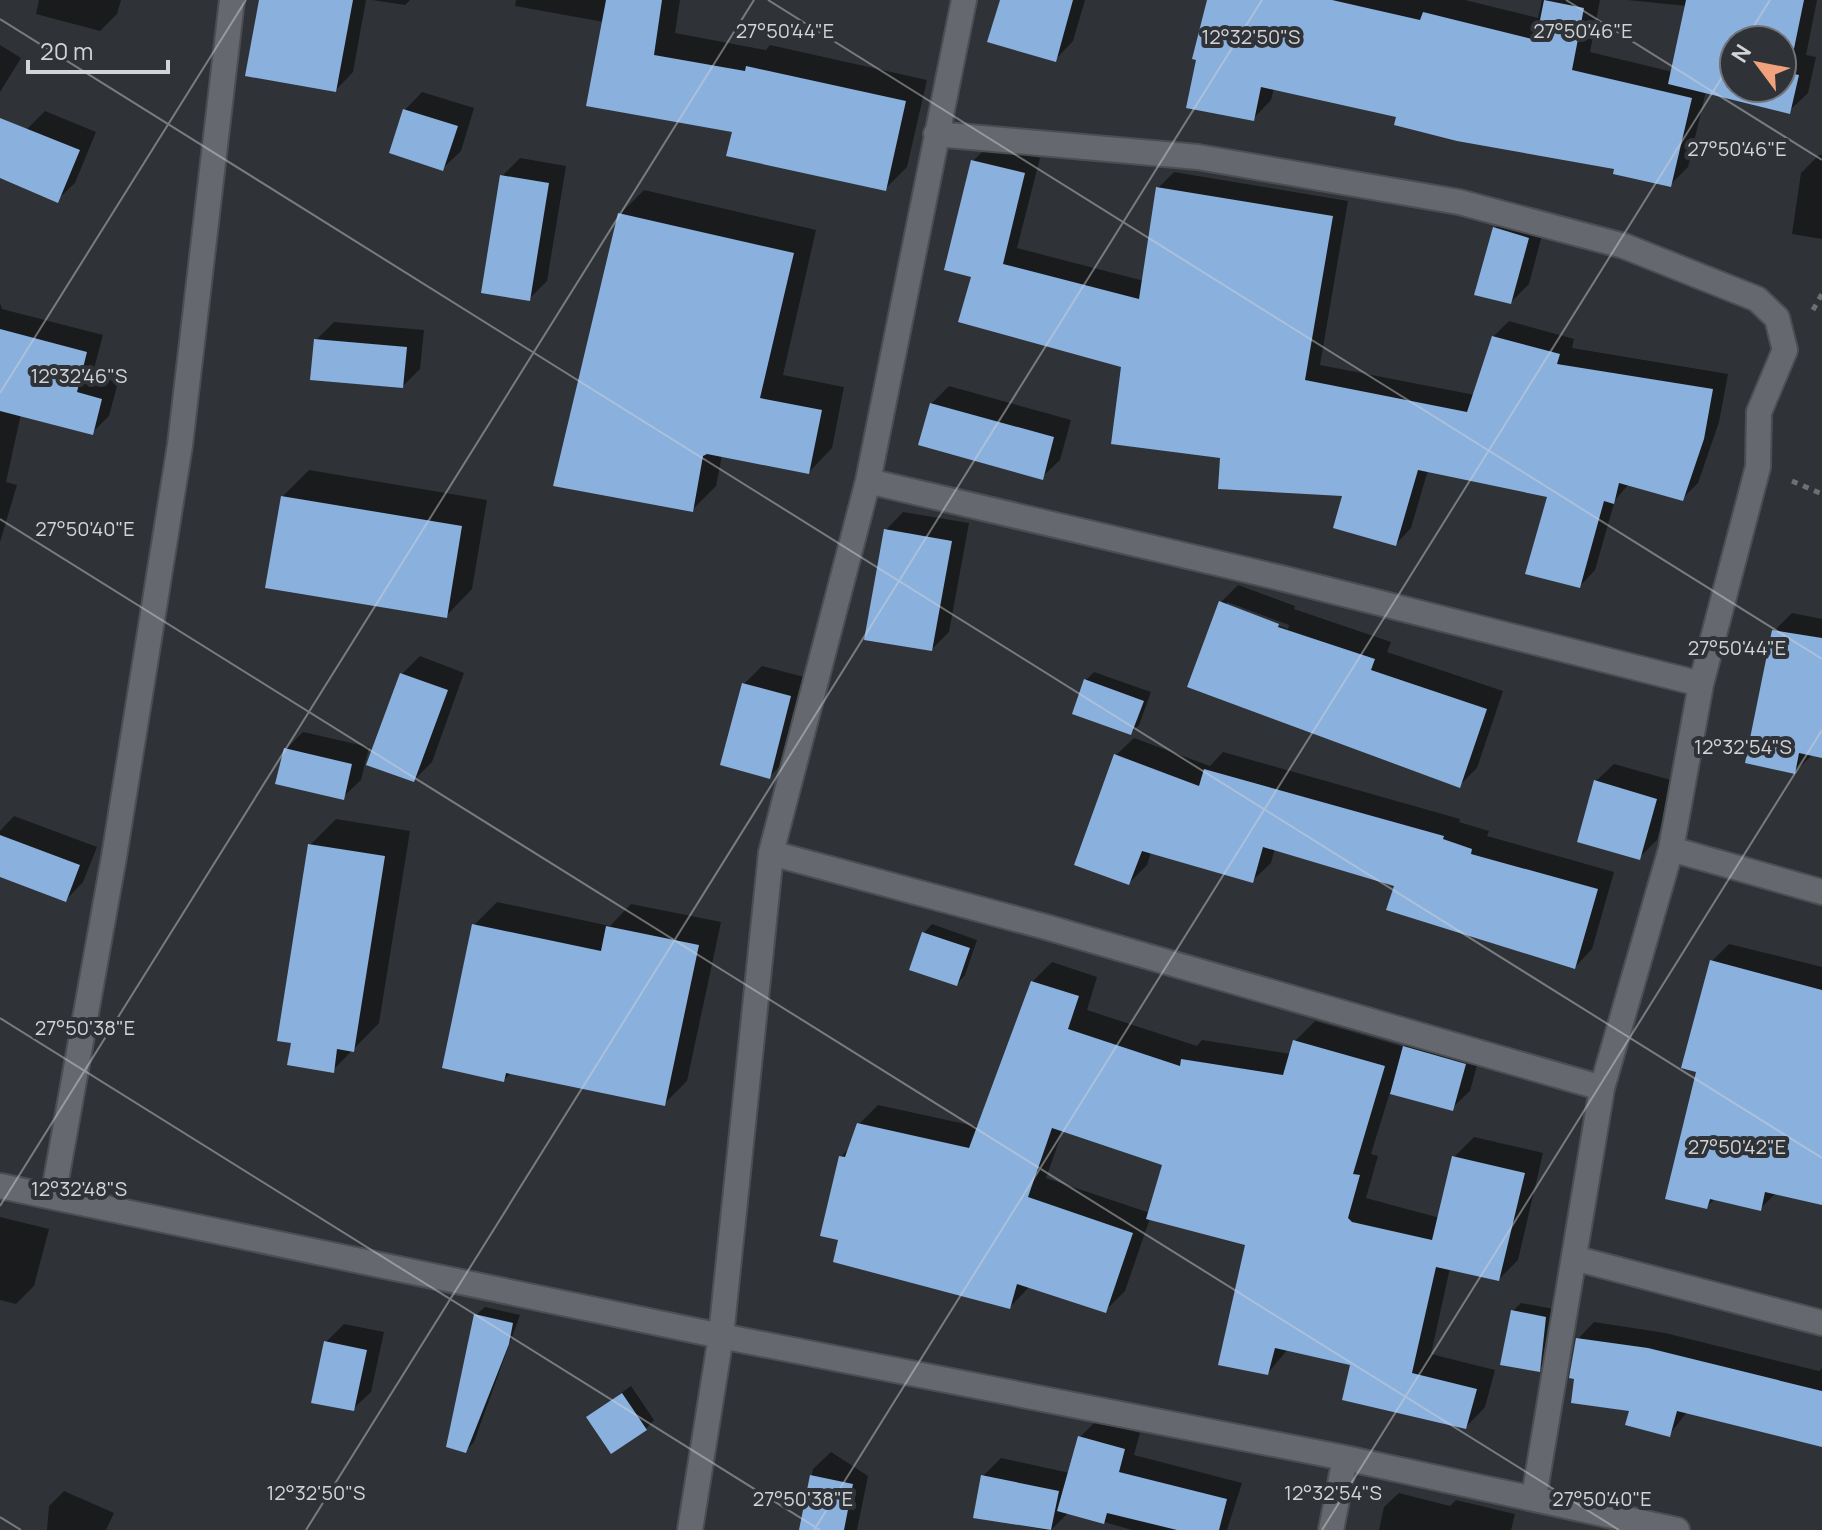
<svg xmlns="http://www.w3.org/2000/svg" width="1822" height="1530" font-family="Manrope,sans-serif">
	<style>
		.shadow { fill: #0007; fill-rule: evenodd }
		.building { fill: #8ab0de; fill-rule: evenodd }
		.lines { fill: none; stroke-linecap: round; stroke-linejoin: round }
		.minor-casing { stroke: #4b4f53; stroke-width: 28 }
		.path { stroke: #6c6f73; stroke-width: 5; stroke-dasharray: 6 6; stroke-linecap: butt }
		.minor { stroke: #65696f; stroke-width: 24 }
		.ticks { fill: none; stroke: #d2d4d8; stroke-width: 2; stroke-opacity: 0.45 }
		.ticks-label { font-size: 20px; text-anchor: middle; fill: #d2d4d8; stroke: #2f3338; stroke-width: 8; stroke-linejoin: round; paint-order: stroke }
	</style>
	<rect width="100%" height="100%" fill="#2f3338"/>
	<path class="shadow" d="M39,0H121L117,14L100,31L36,14Z
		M315,0H366L353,72L336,90Z
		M372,0H410L405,5Z
		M516,0H680L675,33L766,50L770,45L927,80L907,167L885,189L734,130L604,22L515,6Z
		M1002,0H1085L1073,41L1055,60Z
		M1209,0H1465L1538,18L1542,0H1600L1590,52L1673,72L1687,6L1627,0H1817L1806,55L1816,57L1808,93L1789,111L1706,91L1688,167L1670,185L1617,167L1274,88L1271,100L1253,119ZM1734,40H1782V88H1734Z
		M0,45L21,58L0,92Z
		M422,92L474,108L461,151L443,168L405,110Z
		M45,111L96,132L75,183L57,200L27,129Z
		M989,145L1040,158L1017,248L1144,281L1158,188L1174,172L1348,201L1320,365L1475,395L1493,337L1509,321L1574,339L1572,348L1728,374L1719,422L1698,483L1682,499L1629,484L1615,500L1595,570L1580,586L1550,496L1428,470L1411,528L1396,544L1345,495L1222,456L1124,366L974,275L973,161Z
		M1819,155H1822V239L1792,234L1801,173Z
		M520,158L566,166L547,281L529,299L502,176Z
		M644,190L816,230L783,375L844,387L832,448L809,472L722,455L716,486L692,510L620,214Z
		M1512,211L1546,220L1529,284L1511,302L1495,228Z
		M0,303L2,309L103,335L92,376L118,382L109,416L92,433L21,414L6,482L17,485L0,542Z
		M334,322L424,330L420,369L403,386L316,340Z
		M949,386L1071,420L1060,460L1042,477L931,404Z
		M309,470L487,500L472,589L446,616L282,497Z
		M903,512L969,523L949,632L932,649L886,530Z
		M1238,585L1295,606L1294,609L1391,642L1387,652L1503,691L1477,768L1459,786L1221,602ZM1227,602L1289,625L1288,629L1227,607Z
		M1792,613L1822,619V756L1813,754L1795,772L1774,631Z
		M420,656L464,673L432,762L414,780L402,674Z
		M762,666L808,678L787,759L769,777L744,684Z
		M1094,672L1151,692L1139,725L1131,733L1086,680Z
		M303,732L369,747L361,780L343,797L286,749Z
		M1134,738L1210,766L1223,752L1460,819L1459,822L1489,831L1487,836L1614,872L1592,949L1575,967L1397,884L1275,848L1271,863L1253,880L1151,852L1147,865L1129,883L1116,755Z
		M1614,764L1674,781L1657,840L1639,858L1596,781Z
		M14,816L97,847L83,882L66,900L0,875V831Z
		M336,819L410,831L379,1023L333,1070L310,845Z
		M497,902L610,926L631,904L721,922L687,1081L664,1104L512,1072L504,1080L474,925Z
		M932,924L977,940L965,975L957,984L924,933Z
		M1729,944L1822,967V1203L1776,1193L1760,1209L1716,1198L1706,1207L1698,1070L1712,961Z
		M1052,962L1097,977L1087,1010L1197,1046L1202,1040L1291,1054L1295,1041L1315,1021L1404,1047L1422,1029L1482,1047L1470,1091L1452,1108L1390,1092L1371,1154L1378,1156L1366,1198L1440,1218L1454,1157L1474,1137L1543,1153L1518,1260L1499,1279L1450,1268L1431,1354L1495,1370L1485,1407L1466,1427L1352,1364L1288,1349L1268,1373L1247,1244L1150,1218L1125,1291L1106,1310L1030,1286L1010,1307L840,1239L841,1157L851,1146L859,1124L878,1105L979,1127L1032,982ZM1063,1130L1164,1164L1150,1213L1046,1178Z
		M0,1217L49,1229L34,1286L16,1304L0,1300Z
		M1521,1303L1554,1309L1547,1362L1539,1370L1513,1311Z
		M485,1307L520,1315L474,1442L466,1451L476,1315Z
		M1594,1322L1665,1333L1819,1371L1822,1368V1444L1687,1412L1669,1435L1631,1409L1578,1339Z
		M344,1324L384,1332L371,1392L353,1409L326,1342Z
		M631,1386L654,1420L646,1429L588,1417Z
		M1096,1421L1140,1433L1134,1455L1242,1483L1227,1530H1132L1069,1512L1051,1530H1045L975,1516L983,1476L1001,1458L1070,1473L1080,1437Z
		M831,1452L868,1476L857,1530H801L813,1469Z
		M64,1491L114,1513L106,1530H47L49,1506Z
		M1399,1493L1450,1506L1456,1500L1515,1514L1511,1530H1379L1384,1507Z"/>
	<path class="building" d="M259,0H353L336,92L245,76Z
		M606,0H662L654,55L745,71L746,66L906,101L886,191L726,156L732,132L586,106Z
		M1000,0H1073L1056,62L987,42Z
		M1207,0H1332L1420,20L1423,12L1536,40L1544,0L1584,8L1572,70L1692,98L1671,187L1613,174L1614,169L1457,141L1394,125L1396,117L1261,87L1254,121L1186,108L1196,60L1192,59Z
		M1686,0H1804L1789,73L1799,75L1790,114L1668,84ZM1734,40H1782V88H1734Z
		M403,109L458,126L443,171L389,153Z
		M0,118L80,150L58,203L0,178Z
		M971,160L1025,173L1003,264L1139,299L1156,187L1333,216L1305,380L1467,412L1492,336L1560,354L1557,364L1713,389L1704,439L1683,501L1619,483L1614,504L1604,501L1580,588L1525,574L1547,497L1418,470L1396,546L1333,528L1342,496L1218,489L1220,458L1111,444L1121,367L958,322L971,277L944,270Z
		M500,175L549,183L530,301L481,293Z
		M618,213L794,253L760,398L822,410L809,474L707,454L703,456L693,512L553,486Z
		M1493,227L1529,238L1511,304L1474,295Z
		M0,329L87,352L77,392L102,399L93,435L0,411Z
		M314,339L407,347L403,388L310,380Z
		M930,403L1054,437L1043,480L918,445Z
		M281,496L462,526L447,618L265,588Z
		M884,529L952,541L932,651L864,640Z
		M1219,601L1279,624L1278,627L1375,659L1371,670L1487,709L1460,788L1187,687Z
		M1772,630L1822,638V758L1799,753L1795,774L1745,763Z
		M400,673L448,690L414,782L366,765Z
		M1084,679L1144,701L1131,735L1072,714Z
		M742,683L791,696L770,779L720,765Z
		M284,748L352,764L344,800L275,784Z
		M1114,754L1199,786L1204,769L1444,836L1443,839L1472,849L1471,854L1598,889L1575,969L1386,910L1394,886L1263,847L1253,883L1142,851L1129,885L1074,865Z
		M1594,780L1657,799L1640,860L1577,842Z
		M0,835L80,865L66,902L0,877Z
		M308,844L385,856L354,1052L337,1049L334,1073L287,1065L291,1043L277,1041Z
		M472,924L601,951L606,926L699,945L665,1106L506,1073L504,1082L442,1068Z
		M922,932L970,948L957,986L909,970Z
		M1710,960L1822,990V1205L1765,1192L1761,1211L1710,1199L1707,1209L1665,1199L1696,1072L1681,1068Z
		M1031,981L1079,996L1068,1029L1180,1066L1181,1059L1283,1075L1293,1040L1385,1066L1353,1174L1360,1175L1348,1218L1352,1222L1432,1240L1452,1156L1525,1173L1499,1281L1436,1267L1412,1373L1477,1389L1466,1429L1342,1400L1350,1365L1275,1348L1268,1375L1218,1365L1245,1245L1146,1219L1162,1165L1052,1128L1028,1197L1133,1233L1106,1313L1017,1284L1010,1309L833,1262L838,1240L820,1236L839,1156L845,1157L857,1123L969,1148Z
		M1403,1046L1466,1064L1453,1111L1390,1094Z
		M1511,1310L1546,1317L1540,1372L1500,1365Z
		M474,1314L513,1323L509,1344L466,1453L446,1447Z
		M1576,1338L1648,1348L1822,1391V1447L1677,1411L1670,1437L1625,1425L1629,1411L1571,1403L1574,1379L1569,1378Z
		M324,1341L367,1350L354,1411L311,1403Z
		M622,1393L647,1430L611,1454L586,1417Z
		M1078,1436L1125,1449L1119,1472L1227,1499L1219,1530H1177L1107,1513L1104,1524L1057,1511Z
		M810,1475L853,1484L844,1530H799Z
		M981,1475L1059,1491L1051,1530L973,1518Z"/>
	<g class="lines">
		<defs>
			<path id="minor" d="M936,134L1198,157L1459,202L1624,246L1757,299L1777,318L1785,350L1759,412L1758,467L1701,684L1671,849L1602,1088L1534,1497
				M868,481L1285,579L1701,684
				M1671,849L1822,892
				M771,853L1046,927L1602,1088
				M0,1186L721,1336L1345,1458L1677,1530
				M53,1197L114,857L180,445L232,0
				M1574,1258L1822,1323
				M690,1530L721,1336L771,853L868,481L964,0
				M1331,1530L1345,1458"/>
		</defs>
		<use href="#minor" class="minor-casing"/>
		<path class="path" d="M1813,310L1822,294
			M1792,481L1822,494"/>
		<use href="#minor" class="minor"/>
	</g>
	<path class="ticks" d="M768,0L1822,659M1566,0L1822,160M0,19L1822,1158M1745,40L1770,0M0,393L246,0M0,519L1619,1530M0,1018L820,1530M0,1206L754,0M0,1517L21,1530M306,1530L1262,0M814,1530L1734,58M1322,1530L1822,730"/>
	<g class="ticks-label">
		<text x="1583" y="38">27°50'46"E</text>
		<text x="785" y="38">27°50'44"E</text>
		<text x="1251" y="44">12°32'50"S</text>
		<text x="1737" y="156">27°50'46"E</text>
		<text x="79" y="383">12°32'46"S</text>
		<text x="85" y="536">27°50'40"E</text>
		<text x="1737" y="655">27°50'44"E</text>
		<text x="1743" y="754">12°32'54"S</text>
		<text x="85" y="1035">27°50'38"E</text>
		<text x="1737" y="1154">27°50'42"E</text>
		<text x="79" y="1196">12°32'48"S</text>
		<text x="316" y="1500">12°32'50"S</text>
		<text x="1333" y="1500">12°32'54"S</text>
		<text x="803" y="1506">27°50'38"E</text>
		<text x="1602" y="1506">27°50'40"E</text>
	</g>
	<g transform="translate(1758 64) rotate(302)"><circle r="38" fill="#2f3338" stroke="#707378" stroke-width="2"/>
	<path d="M0-6L14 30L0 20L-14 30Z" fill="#f2a17e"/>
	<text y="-12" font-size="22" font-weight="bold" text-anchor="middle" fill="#d2d4d8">N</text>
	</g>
	<path d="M28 60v12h140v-12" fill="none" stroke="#d2d4d8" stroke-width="4"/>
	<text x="40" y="60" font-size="24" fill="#d2d4d8" stroke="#2f3338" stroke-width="6" paint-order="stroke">20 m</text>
</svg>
